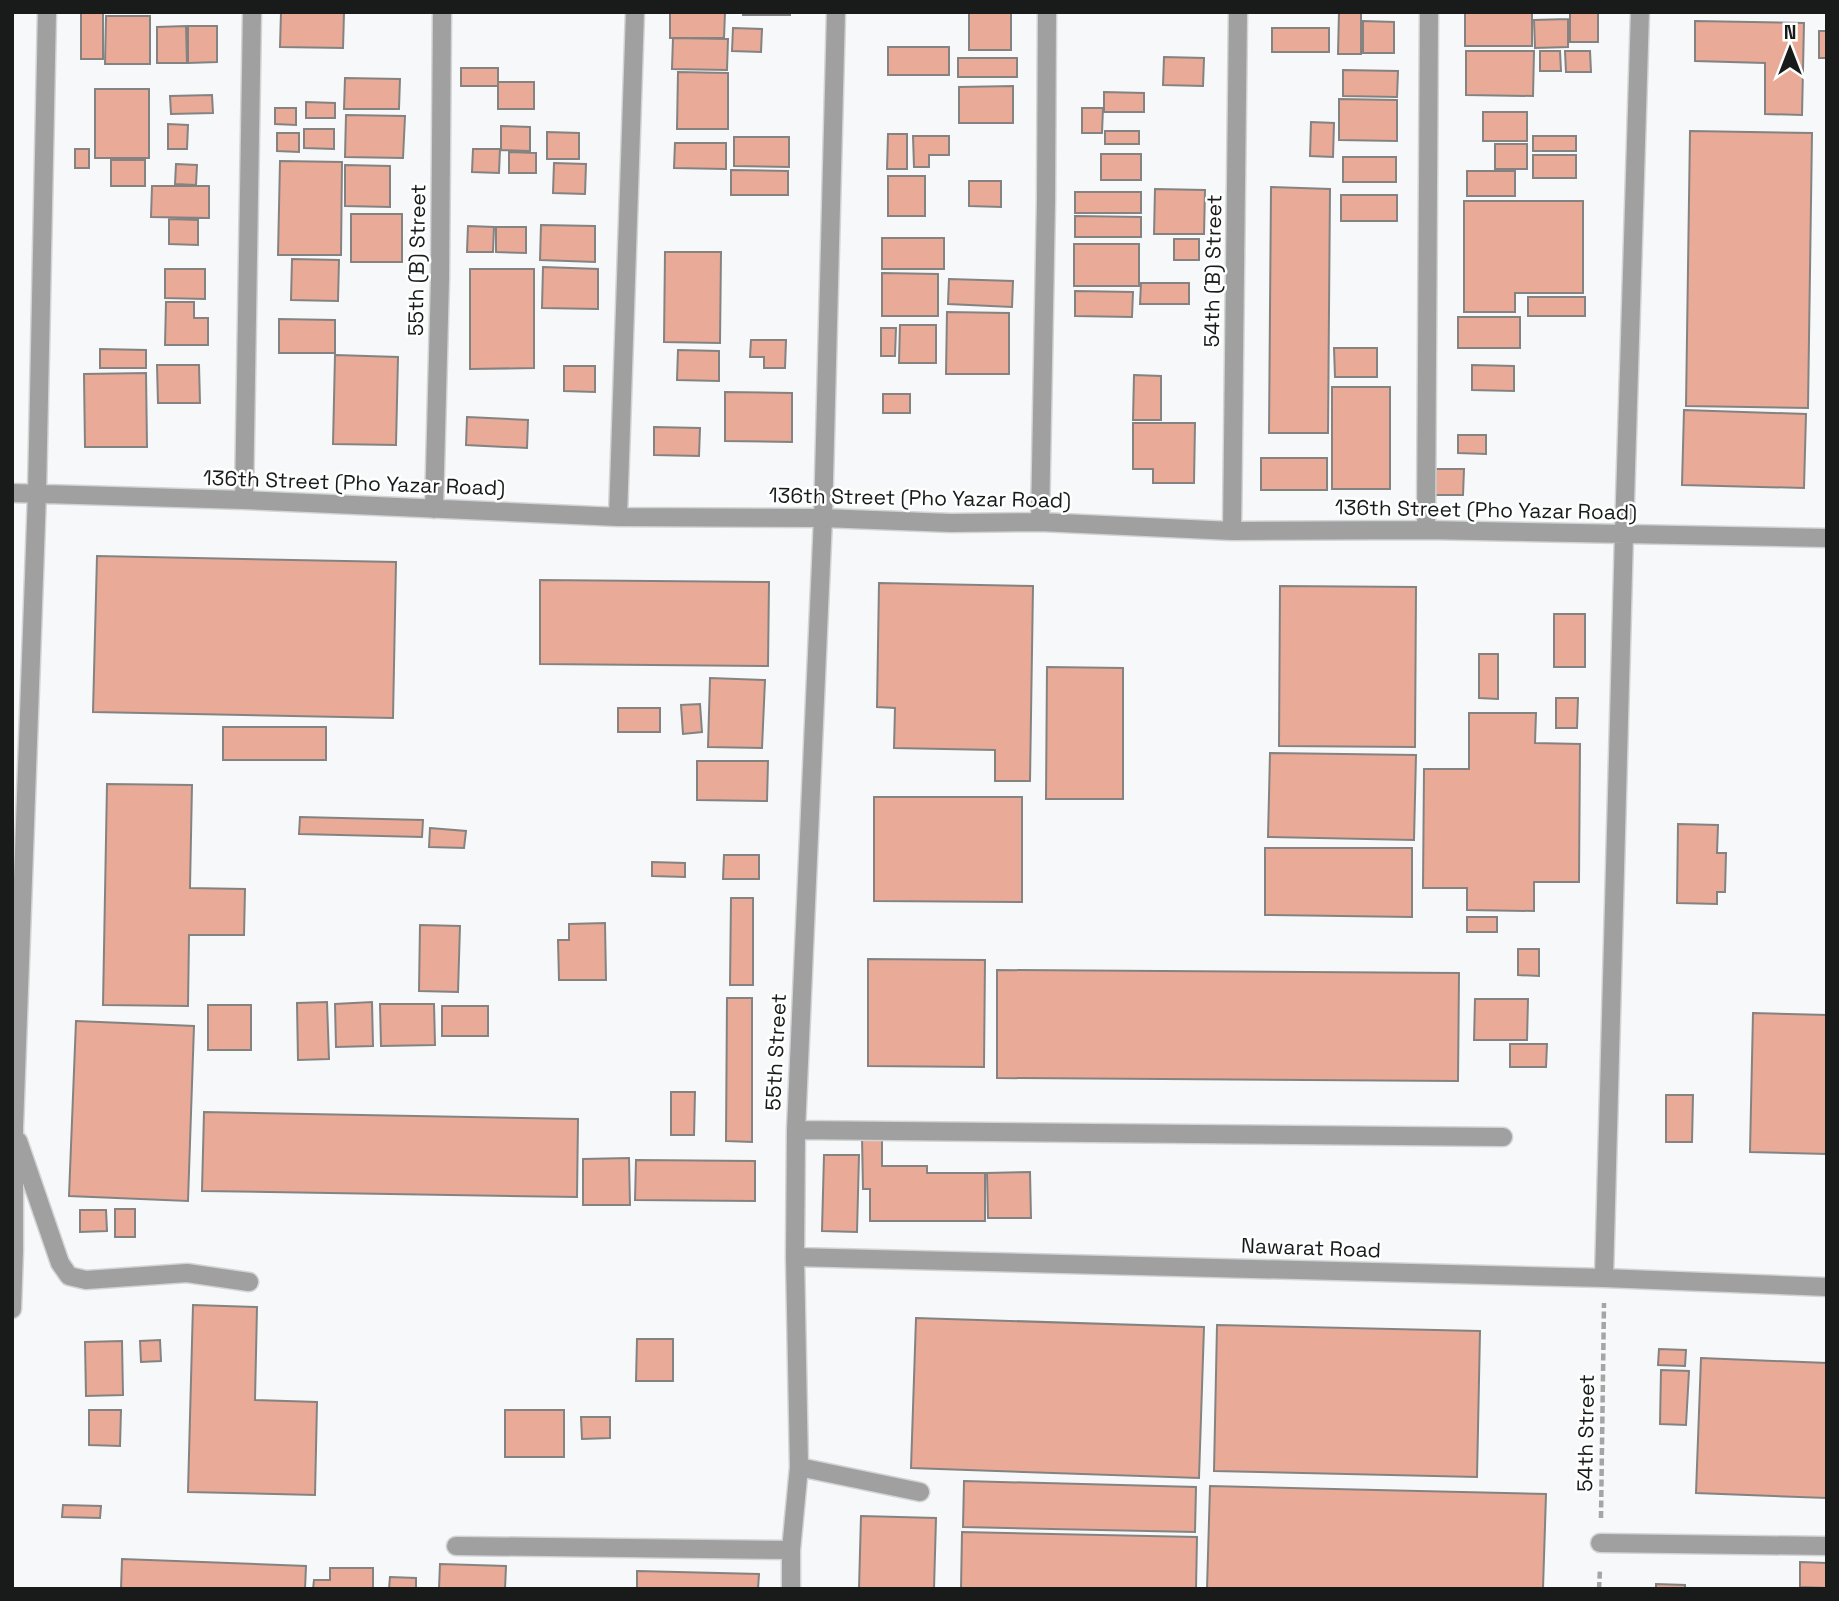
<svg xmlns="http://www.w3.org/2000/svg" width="1839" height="1601" font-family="'Space Grotesk',sans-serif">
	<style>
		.building { fill: #e9aa97; stroke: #848382; stroke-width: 2 }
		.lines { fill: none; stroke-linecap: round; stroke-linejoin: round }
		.minor-casing { stroke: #d3d4d5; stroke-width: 21 }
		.path { stroke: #a4a5a5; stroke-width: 4.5; stroke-dasharray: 7 3.5; stroke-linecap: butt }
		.minor { stroke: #a0a0a0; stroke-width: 18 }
		.labels { text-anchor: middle; stroke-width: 5; stroke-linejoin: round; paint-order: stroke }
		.street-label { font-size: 21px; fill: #191a1a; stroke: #fff }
	</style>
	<rect width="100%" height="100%" fill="#f7f8f9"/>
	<path class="building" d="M81,12H103V59H81Z
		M281,12L344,13L343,48L280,47Z
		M670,12H725L724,38H670Z
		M743,12H790V15H743Z
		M969,12H1011V50H969Z
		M1339,12H1361V54H1338Z
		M1465,12H1532V46H1465Z
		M1570,12H1598V42H1570Z
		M106,16H150V64H105Z
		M1568,19V47L1535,48L1534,20Z
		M1363,21L1394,22V53H1363Z
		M1695,21L1804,23L1802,115L1765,114V63L1695,61Z
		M186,26L187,63H157V27Z
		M188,26H217V62L188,63Z
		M733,28L762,29L761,52L732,51Z
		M1272,28H1329V52H1272Z
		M1819,31H1827V58H1819Z
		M673,38L728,39L727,70L672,69Z
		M888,47H949V75H888Z
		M1466,51H1534L1533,96L1466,95Z
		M1540,51H1560L1561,71H1540Z
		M1565,51H1590L1591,72H1566Z
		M1164,57L1204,58L1203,86L1163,85Z
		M958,58H1017V77H958Z
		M461,68H498V86H461Z
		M1343,70L1398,71L1397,97L1343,96Z
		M678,72L728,73V129H677Z
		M345,78L400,79L399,109H344Z
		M498,82H534V109H498Z
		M1013,86V123H959V87Z
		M95,89H149V158H95Z
		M1104,92L1144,93V112H1104Z
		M212,95L213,113L171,114L170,96Z
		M1339,99L1397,100V141L1339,140Z
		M306,102L335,103V118H306Z
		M275,108H296V125L275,124Z
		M1082,108H1103L1102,133H1082Z
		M1483,112H1527V141H1483Z
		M346,115L405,116L403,158L345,157Z
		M1311,122L1334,123L1333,157L1310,156Z
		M168,124L188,125L187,149H168Z
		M501,126L530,127V151L501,150Z
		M304,129H334V149L304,148Z
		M1105,131H1139V144H1105Z
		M1690,131L1812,133L1808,408L1686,406Z
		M547,132L579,133V159H547Z
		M277,133H299V152L277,151Z
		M888,134H907V169H887Z
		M913,136H949V155H929V167H914Z
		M1533,136H1576V151H1533Z
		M734,137H789V167L734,166Z
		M675,143H726V169L674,168Z
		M1495,144H1527V169H1495Z
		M75,149H89V168H75Z
		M473,149H500L499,173L472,172Z
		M509,152L536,153V173H509Z
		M1101,154H1141V180H1101Z
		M1533,155H1576V178H1533Z
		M1343,157H1396V182H1343Z
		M111,160H145V186H111Z
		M280,161L342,162L341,255H278Z
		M554,163L586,164L585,194L553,193Z
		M176,164L197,165L196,185L175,184Z
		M345,165L390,166V207L345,206Z
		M731,170L788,171V195H731Z
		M1467,171H1515V196H1467Z
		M888,176H925V216H888Z
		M969,181H1001V207L969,206Z
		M152,186H209V218L151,217Z
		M1271,187L1330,189L1328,433H1269Z
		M1155,189L1205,190L1204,234H1154Z
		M1075,192H1141V213H1075Z
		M1341,195H1397V221H1341Z
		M1464,201H1583V293H1515V312H1464Z
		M351,214H402V262H351Z
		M1075,216L1141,217V237H1075Z
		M169,219L198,220V245L169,244Z
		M541,225L595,226V262L540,260Z
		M468,226L494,227L493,252H467Z
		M496,227H526V253L496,252Z
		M882,238H944V269H882Z
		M1174,239H1199V260H1174Z
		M1074,244H1139V286H1074Z
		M665,252H721L720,343L664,342Z
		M292,259L339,260L338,301L291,300Z
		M543,267L598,269V309L542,308Z
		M165,269H205V299L165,298Z
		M470,269H534V368L470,369Z
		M882,273L938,274V316H882Z
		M949,279L1013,281L1012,307L948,304Z
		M1141,283H1189V304H1140Z
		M1075,291L1133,292L1132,317L1075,316Z
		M1528,297H1585V316H1528Z
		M166,302H194V318H208V345H165Z
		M947,312L1009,313V374H946Z
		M1458,317H1520V348H1458Z
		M279,319L335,320V353H279Z
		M900,325H936V363H899Z
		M881,328H896L895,356H881Z
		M751,340H786L785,368H764V357H750Z
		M1334,348H1377V377H1335Z
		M100,349L146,350V368H100Z
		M678,350L719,351V381L677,380Z
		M335,355L398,357L396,445L333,444Z
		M157,365H199L200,403H158Z
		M1472,365L1514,366V391L1472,390Z
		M564,366H595V392L564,391Z
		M146,373L147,447H85L84,374Z
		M1134,375L1161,376V420H1133Z
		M1332,387H1390V489H1332Z
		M725,392L792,393V442L725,441Z
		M883,394H910V413H883Z
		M1684,410L1806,414L1804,488L1682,485Z
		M467,417L528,420L527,448L466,445Z
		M1133,423H1195L1194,483H1153V469H1133Z
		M654,427L700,428L699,456L654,455Z
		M1458,435H1486V454L1458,453Z
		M1261,458H1327V490H1261Z
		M1436,469H1464L1463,495H1435Z
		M97,556L396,562L393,718L93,712Z
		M540,580L769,582L768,666L540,664Z
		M879,583L1033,586L1030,781H995V750L894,748L895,708L877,707Z
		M1280,586L1416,587L1415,747L1279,746Z
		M1554,614H1585V667H1554Z
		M1479,654H1498V699L1479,698Z
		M1047,667L1123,668V799H1046Z
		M710,678L765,680L762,748L708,747Z
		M1556,698H1578L1577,728H1556Z
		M700,704L702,732L683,734L681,705Z
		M618,708H660V732H618Z
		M1469,713H1536L1535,743L1580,744L1579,882H1534V911L1467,910V888H1423L1424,769H1469Z
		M223,727H326V760H223Z
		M1270,753L1416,755L1414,840L1268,837Z
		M697,761H768L767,801L697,800Z
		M107,784L192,785L190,888L245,889L244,935H189L188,1006L103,1005Z
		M874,797H1022V902L874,901Z
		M300,817L423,820L422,837L299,834Z
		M1678,824L1718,825L1717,853H1726L1725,892H1717V904L1677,903Z
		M430,828L466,831L464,848L429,847Z
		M1265,848H1412V917L1265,915Z
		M724,855H759V879H723Z
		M652,862L685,863V877L652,876Z
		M731,898H753V985H730Z
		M1467,917H1497V932H1467Z
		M605,923L606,980H559L558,940H569V924Z
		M420,925L460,926L458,992L419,991Z
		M1518,949H1539V976L1518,975Z
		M868,959L985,960L984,1067L868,1066Z
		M997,970L1459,973L1458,1081L997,1078Z
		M727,998H752V1142L726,1141Z
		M1475,999H1528L1527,1040H1474Z
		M327,1002L329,1059L298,1060L297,1003Z
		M372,1002L373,1046L336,1047L335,1004Z
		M380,1004H434L435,1045L381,1046Z
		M208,1005H251V1050H208Z
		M442,1006H488V1036H442Z
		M1753,1013L1827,1015V1154L1750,1152Z
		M76,1021L194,1026L188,1201L69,1196Z
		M1510,1044H1547L1546,1067H1510Z
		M671,1092H695L694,1135H671Z
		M1666,1095H1693L1692,1142H1666Z
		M204,1112L578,1119L577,1197L202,1191Z
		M862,1137H882V1166H927V1173H985V1221H870V1189H863Z
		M824,1155H859L857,1232L822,1231Z
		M629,1158L630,1205H583V1159Z
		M636,1160L755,1161V1201L635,1200Z
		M1030,1172L1031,1218H988L987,1173Z
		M115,1209H135V1237H115Z
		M80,1210H106L107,1231L80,1232Z
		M193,1305L257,1307L255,1400L317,1402L315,1495L188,1492Z
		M916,1318L1204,1327L1199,1478L911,1468Z
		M1217,1325L1480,1331L1477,1477L1214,1471Z
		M637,1339H673V1381H636Z
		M160,1340L161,1361L141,1362L140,1341Z
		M122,1341L123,1395L86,1396L85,1342Z
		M1659,1349L1686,1350L1685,1366L1658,1365Z
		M1701,1358L1827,1363V1498L1696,1493Z
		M1661,1370L1689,1371L1686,1425L1660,1424Z
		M89,1410H121L120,1446L89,1445Z
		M505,1410H564V1457H505Z
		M581,1417H610V1438L582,1439Z
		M964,1481L1196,1487L1195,1532L963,1527Z
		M1210,1486L1546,1494L1543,1589H1207Z
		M63,1505L101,1506L100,1518L62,1517Z
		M861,1516L936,1518L934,1589H859Z
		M962,1532L1197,1537L1196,1589H961Z
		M122,1559L306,1566L305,1589H121Z
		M1800,1562L1827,1563V1588L1800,1587Z
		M440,1564L506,1566L505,1589H439Z
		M330,1568H373V1589H313L314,1580H330Z
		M637,1571L759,1574L758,1589H637Z
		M390,1577L416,1578V1589H389Z
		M1656,1584L1685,1585V1589H1656Z"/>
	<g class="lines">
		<defs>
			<path id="minor" d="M12,493L244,500L618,517L823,518L951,523L1040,522L1232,531L1426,530L1827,538
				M244,500L252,12
				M434,509L440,279L442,12
				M618,517L635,12
				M1040,522L1046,201L1047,12
				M1426,530L1429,12
				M1232,531L1238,12
				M796,1130L1503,1137
				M18,1141L60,1263L69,1276L86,1280L187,1273L249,1282
				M795,1257L1604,1278L1827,1287
				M1604,1278L1624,534L1640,12
				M12,1309L14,1250V1127L37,494L47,12
				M799,1467L920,1492
				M1600,1543L1827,1546
				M456,1546L791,1550
				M791,1589V1550L799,1467L795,1257L796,1130L823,518L836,12"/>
		</defs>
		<use href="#minor" class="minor-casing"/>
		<path class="path" d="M1601,1518L1604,1303
			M1599,1589L1600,1569"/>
		<use href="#minor" class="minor"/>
	</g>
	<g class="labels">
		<g class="street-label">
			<text transform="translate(417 260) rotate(-89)" y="7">55th (B) Street</text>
			<text transform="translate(1213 271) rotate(-89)" y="7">54th (B) Street</text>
			<text transform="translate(354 483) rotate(2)" y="7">136th Street (Pho Yazar Road)</text>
			<text transform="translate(920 498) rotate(1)" y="7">136th Street (Pho Yazar Road)</text>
			<text transform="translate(1486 510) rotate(1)" y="7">136th Street (Pho Yazar Road)</text>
			<text transform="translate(776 1052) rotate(-87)" y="7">55th Street</text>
			<text transform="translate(1311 1248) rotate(2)" y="7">Nawarat Road</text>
			<text transform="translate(1586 1433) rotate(-89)" y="7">54th Street</text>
		</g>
	</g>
	<rect width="1839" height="1601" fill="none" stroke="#191a1a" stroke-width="28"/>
	<g transform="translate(1790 49)" stroke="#ffffff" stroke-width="5" paint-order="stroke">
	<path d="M0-5L12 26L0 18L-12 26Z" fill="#191a1a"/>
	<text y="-10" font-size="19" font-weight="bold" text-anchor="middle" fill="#191a1a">N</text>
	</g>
</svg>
